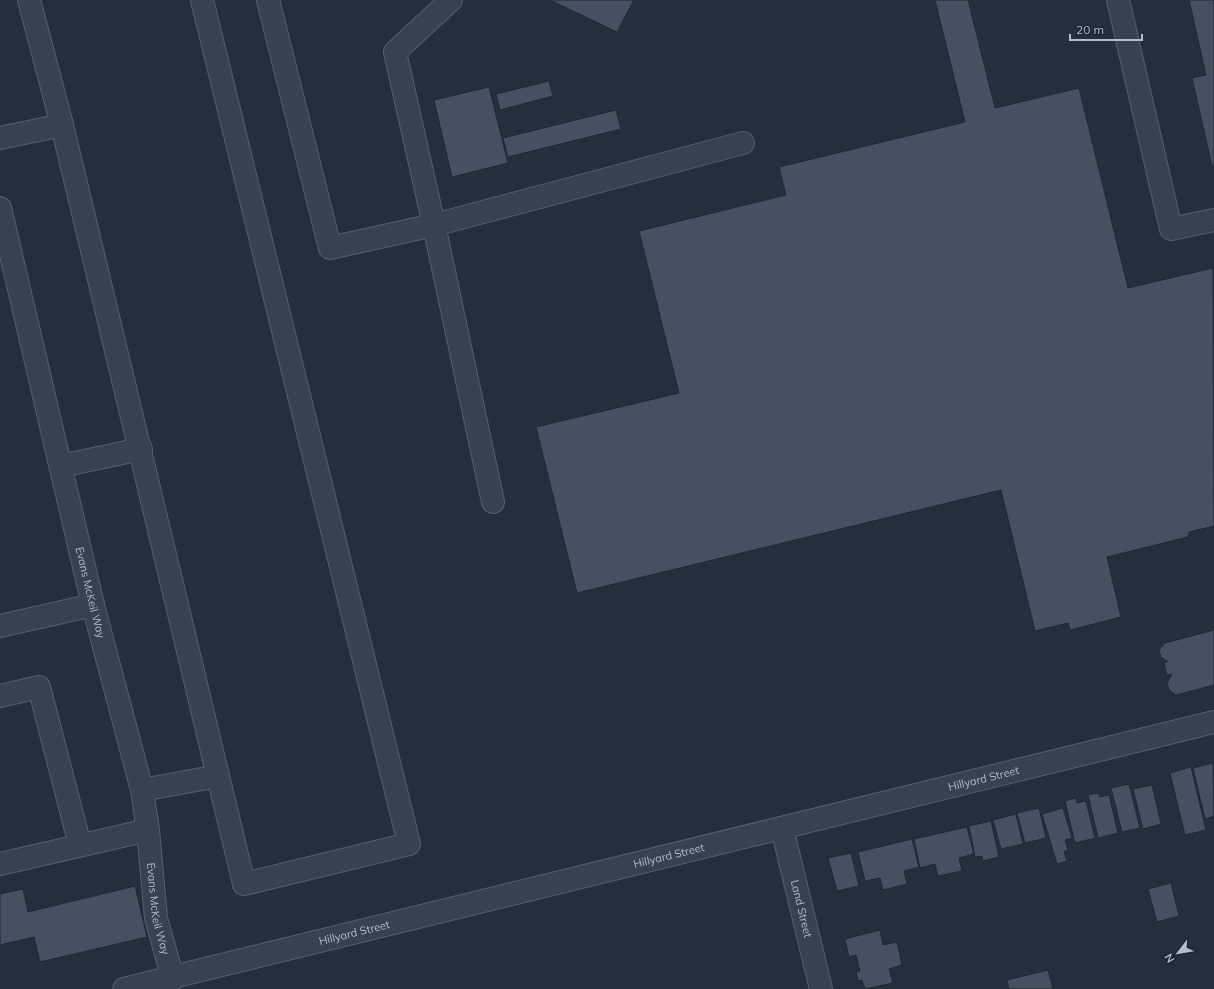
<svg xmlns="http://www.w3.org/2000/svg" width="1214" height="989" font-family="Mulish,sans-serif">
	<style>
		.building { fill: #455162; stroke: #1f2835 }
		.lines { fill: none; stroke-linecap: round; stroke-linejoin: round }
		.minor-casing { stroke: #565f6c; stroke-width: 24 }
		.minor { stroke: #38414e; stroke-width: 22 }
		.labels { text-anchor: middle; stroke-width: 4; stroke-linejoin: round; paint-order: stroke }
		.street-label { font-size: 11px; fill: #b4bcc9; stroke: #1d2633 }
	</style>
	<rect width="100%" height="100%" fill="#242f3e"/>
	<path class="building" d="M550,0H634L617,32Z
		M935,0H968L995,108L1079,88L1128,288L1213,268L1214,526L1189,532L1188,537L1107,557L1121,617L1070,630L1068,623L1035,631L1001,490L577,593L536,427L679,393L639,231L786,195L779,167L965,122Z
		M1189,0H1214V166H1212L1192,78L1206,75Z
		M549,81L553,96L500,110L496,94Z
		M489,87L508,163L452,177L434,100Z
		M616,110L621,129L508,157L503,138Z
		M1214,630V685L1176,695L1169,690L1167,683L1172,674L1167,675L1164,662H1168L1161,657L1159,650L1165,643Z
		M1213,763L1214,816L1205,819L1193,768Z
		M1191,767L1206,830L1185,835L1170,773Z
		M1129,784L1140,828L1122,832L1111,788Z
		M1152,785L1161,824L1143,829L1133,789Z
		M1098,793L1100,797L1109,795L1118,833L1098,838L1088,795Z
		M1076,798L1077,803L1086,801L1095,838L1075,843L1065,801Z
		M1039,808L1046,838L1025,843L1017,813Z
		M1063,808L1072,838L1065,840L1068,850L1064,852L1067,861L1057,864L1042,814Z
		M1016,814L1023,844L1001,849L993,820Z
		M991,821L999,857L983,861L982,856L975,857L969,826Z
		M967,827L974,854L959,858L962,871L938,876L935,864L920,868L914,839Z
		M912,839L919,867L904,871L907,884L883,890L880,878L865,881L858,852Z
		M851,853L859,886L837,891L828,858Z
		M1171,883L1179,916L1157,922L1148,889Z
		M135,886L147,937L40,962L34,937L0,945V894L23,889L28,912Z
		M880,930L883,945L897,942L902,965L889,969L893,983L865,989L862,980L858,981L856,972L860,971L856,955L849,957L845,939Z
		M1048,970L1053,989H1009L1007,980Z"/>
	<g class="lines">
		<defs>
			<g id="minor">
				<path d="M29,0L62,125L218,776"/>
				<path d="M268,0L330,248L434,225L743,143"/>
				<path d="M451,0L395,52L434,225L493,502"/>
				<path d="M1118,0L1171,229L1214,220"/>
				<path d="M0,138L62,125"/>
				<path id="s1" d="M0,208L93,605L142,790L148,830L156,918L173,979"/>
				<path d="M61,466L141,449"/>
				<path d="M0,626L93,605"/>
				<path d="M0,696L39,687L80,845"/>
				<path d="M142,790L218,776L244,884L409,844L202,0"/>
				<path id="s2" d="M782,828L821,989"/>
				<path d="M0,864L148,830"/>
				<path id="s3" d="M124,989L1214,722"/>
			</g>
		</defs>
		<use href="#minor" class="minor-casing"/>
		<use href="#minor" class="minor"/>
	</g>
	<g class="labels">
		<g class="street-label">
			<text dy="4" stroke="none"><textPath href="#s1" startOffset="395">Evans McKeil Way</textPath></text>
			<text dy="4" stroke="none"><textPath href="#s3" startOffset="885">Hillyard Street</textPath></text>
			<text dy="4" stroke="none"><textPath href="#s3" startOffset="561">Hillyard Street</textPath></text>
			<text dy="4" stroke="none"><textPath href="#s1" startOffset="719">Evans McKeil Way</textPath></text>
			<text dy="4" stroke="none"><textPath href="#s2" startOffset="83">Land Street</textPath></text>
			<text dy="4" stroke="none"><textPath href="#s3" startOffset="237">Hillyard Street</textPath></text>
		</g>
	</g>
	<g transform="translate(1178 953) rotate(239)" stroke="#1d2633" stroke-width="3" paint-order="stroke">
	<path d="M0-3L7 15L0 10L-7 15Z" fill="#b4bcc9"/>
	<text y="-6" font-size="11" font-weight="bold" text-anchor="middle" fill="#b4bcc9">N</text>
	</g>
	<path d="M1070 34v6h72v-6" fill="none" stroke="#b4bcc9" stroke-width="2"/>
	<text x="1076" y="34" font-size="12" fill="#b4bcc9" stroke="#1d2633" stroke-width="3" paint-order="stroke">20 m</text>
</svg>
